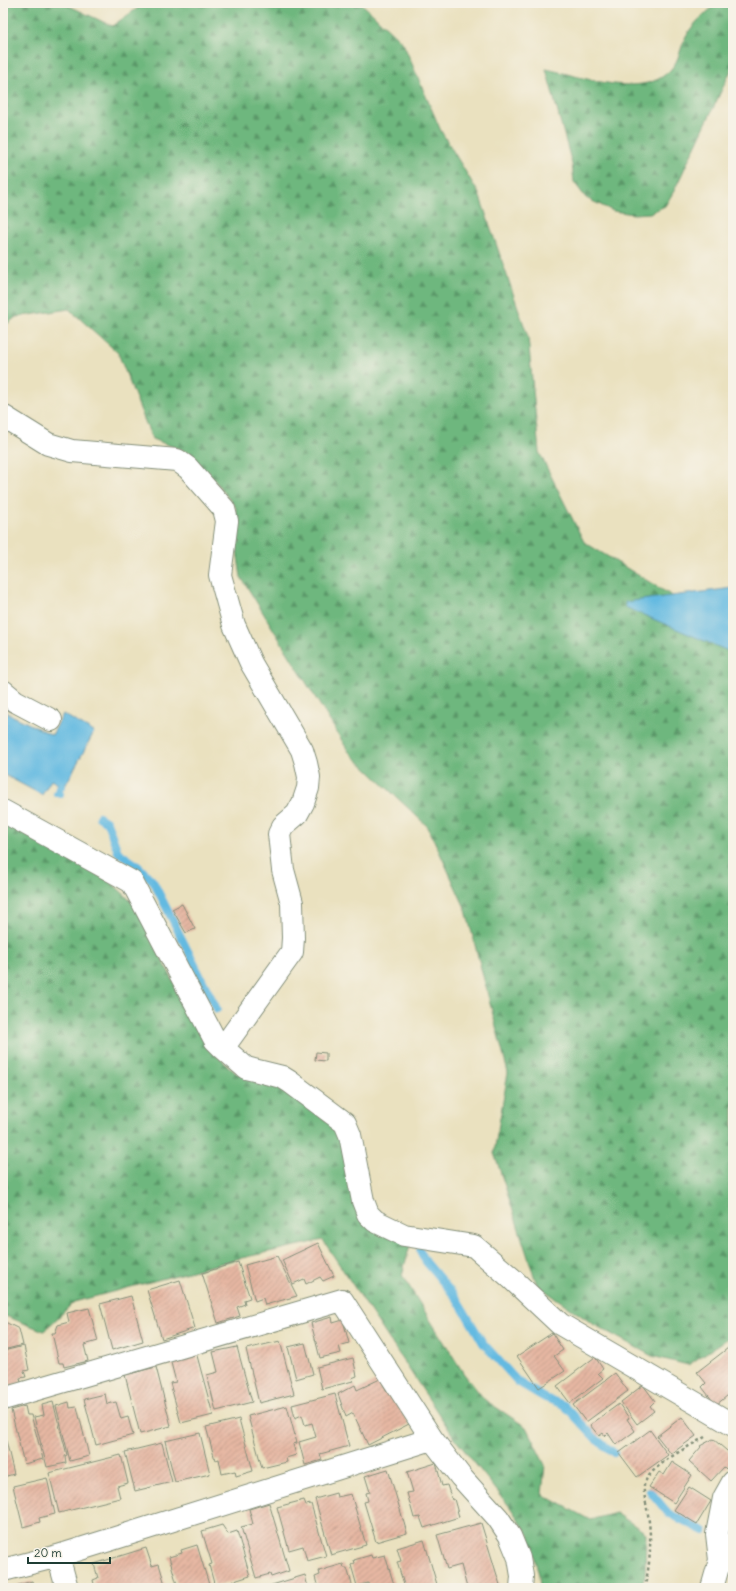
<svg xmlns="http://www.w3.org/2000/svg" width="736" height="1591" font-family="Delius,sans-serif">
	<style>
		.forest { fill: url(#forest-firs); stroke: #467a59 }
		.water { fill: #64bae1; stroke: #427c8a }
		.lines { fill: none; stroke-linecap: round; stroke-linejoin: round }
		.stream { stroke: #64bae1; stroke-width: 8 }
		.building { fill: url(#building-hatch) }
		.minor-casing { stroke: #848f7a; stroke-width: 24 }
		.path { stroke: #848f7a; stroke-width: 2.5; stroke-dasharray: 3 3; stroke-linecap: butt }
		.minor { stroke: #fff; stroke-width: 22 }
	</style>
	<defs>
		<pattern id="forest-firs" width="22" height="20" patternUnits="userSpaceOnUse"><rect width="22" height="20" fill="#6eb77e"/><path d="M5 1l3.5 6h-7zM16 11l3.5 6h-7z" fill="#5a9668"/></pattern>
		<pattern id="building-hatch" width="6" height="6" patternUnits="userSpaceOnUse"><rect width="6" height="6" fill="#e6b7a3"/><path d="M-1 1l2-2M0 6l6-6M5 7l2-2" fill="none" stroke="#ba9686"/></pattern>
	</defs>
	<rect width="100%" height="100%" fill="#f7f3e8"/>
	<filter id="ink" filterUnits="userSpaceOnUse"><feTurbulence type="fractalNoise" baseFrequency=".025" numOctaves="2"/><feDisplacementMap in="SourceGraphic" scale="8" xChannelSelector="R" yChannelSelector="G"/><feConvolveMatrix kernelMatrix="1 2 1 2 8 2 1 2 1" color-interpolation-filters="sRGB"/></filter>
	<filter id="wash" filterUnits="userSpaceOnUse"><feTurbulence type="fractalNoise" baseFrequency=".012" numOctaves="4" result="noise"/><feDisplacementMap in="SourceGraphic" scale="16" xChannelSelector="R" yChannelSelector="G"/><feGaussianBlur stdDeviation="0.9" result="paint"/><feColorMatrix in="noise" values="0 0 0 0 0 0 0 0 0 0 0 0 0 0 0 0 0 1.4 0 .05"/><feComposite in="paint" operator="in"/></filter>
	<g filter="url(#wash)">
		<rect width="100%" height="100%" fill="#eae1bf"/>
		<path class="forest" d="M3,3H63L112,26L145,3H361L403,43L441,131L479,194L528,337L539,452L584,542L718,624L733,644V1335L688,1365L652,1356L593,1324L537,1285L494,1152L508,1073L466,910L428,827L349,752L241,577L235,538L236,508L216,482L185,451L152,439L118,353L69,309L16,317L3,327Z
			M718,3H733V66L674,191L665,206L650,213L634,214L613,211L586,198L574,182L572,164L546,69C581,76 644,101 671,69C679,61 681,46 686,36C693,23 707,12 718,3Z
			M3,821L112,883L133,903L208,1048L236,1073L275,1082L338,1129L356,1206L410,1245L402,1275L464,1374L485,1400L526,1427L545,1465L542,1494L590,1520L616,1513L646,1533L645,1575L641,1588H540L539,1575L529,1535L510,1507L456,1440L323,1240L237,1259L74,1302L44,1331L3,1315Z"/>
		<path class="water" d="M733,588V650L728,651L625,607V602Z
			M3,709L11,715L52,735L63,714L94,732L64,788L51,780L42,795L3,774Z"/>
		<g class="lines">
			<path class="stream" d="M60,794L57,793L61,786
				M99,817L107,822L118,852L137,865L153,881L217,1009
				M420,1251L426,1262L457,1299L483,1343L518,1382L545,1398L564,1405L596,1439L614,1453
				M650,1491L668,1513L704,1531"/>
		</g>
		<g id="blocks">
			<path class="building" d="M182,904L195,929L186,933L172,909Z
				M316,1052L326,1053V1061L315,1060Z
				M318,1243L334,1276L323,1281L320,1277L306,1284L304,1279L293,1284L282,1260Z
				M277,1256L297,1296L265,1305L263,1298L255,1301L245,1265Z
				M238,1262L250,1298L244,1300L245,1304L237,1307L240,1316L218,1323L202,1273Z
				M180,1280L195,1328L162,1339L147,1290Z
				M131,1296L143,1341L112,1350L100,1304Z
				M89,1308L98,1341L84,1345L88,1361L64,1367L63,1363H59L52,1333H55L58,1325L69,1322L67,1313Z
				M332,1317L333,1323L343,1320L349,1343L339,1346L341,1353L320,1358L311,1323Z
				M3,1321L19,1329L23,1345L3,1350Z
				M552,1333L563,1350L554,1356L565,1371L539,1388L517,1356Z
				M280,1341L294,1394L259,1403L246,1349Z
				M305,1343L313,1374L296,1379L288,1347Z
				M732,1345L733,1391L716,1405L702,1387L706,1383L697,1372Z
				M24,1346L29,1370L24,1371L26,1377L20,1378L21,1383L3,1387V1351Z
				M237,1347L252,1402L216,1411L207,1375L218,1372L213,1352Z
				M196,1352L213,1415L181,1423L170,1383L176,1382L170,1359Z
				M595,1357L603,1369L598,1373L603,1378L570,1403L557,1386Z
				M353,1358L357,1376L352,1378L353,1381L322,1389L317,1367Z
				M156,1367L171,1426L140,1434L125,1375Z
				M615,1373L628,1391L586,1422L573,1405Z
				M380,1379L388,1393L392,1391L409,1424L368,1445L353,1413L346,1417L338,1394L355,1385L357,1390Z
				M643,1385L655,1401L650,1406L654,1411L637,1424L621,1402Z
				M105,1394L107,1404L116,1402L121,1419L128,1417L133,1435L96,1445L84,1399Z
				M335,1394L349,1446L320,1454L322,1460L305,1465L299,1442L316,1437L312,1423L305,1425L302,1415L295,1418L292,1405Z
				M53,1402L67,1455L65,1456L66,1463L47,1467L34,1417L44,1415L42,1405Z
				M69,1402L70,1408L77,1407L89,1456L70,1461L56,1406Z
				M619,1404L629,1418L627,1419L635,1431L616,1445L608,1433L605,1436L603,1433L599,1436L590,1425Z
				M25,1406L27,1415H31L43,1459L24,1464L11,1410Z
				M287,1406L297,1443L293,1444L296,1455L286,1458L287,1462L262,1468L248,1416Z
				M682,1417L696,1436L671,1454L657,1436Z
				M239,1419L253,1471L236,1476L235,1471L222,1474L219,1459L215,1460L206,1427Z
				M650,1430L668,1455L637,1477L619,1453Z
				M3,1432H4L14,1474L3,1477Z
				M200,1433L210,1474L175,1482L165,1441Z
				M713,1439L733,1456L726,1469L724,1467L711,1481L689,1461L701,1447L700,1446Z
				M162,1443L172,1482L135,1491L125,1452Z
				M121,1455L128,1483L117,1486L120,1498L59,1513L49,1473Z
				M672,1462L692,1475L674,1503L649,1487L659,1472L664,1475Z
				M436,1463L442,1486L447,1485L452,1500L454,1499L459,1517L424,1528L420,1517L414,1518L407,1493L413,1492L407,1472Z
				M388,1469L407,1533L376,1542L364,1502L368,1501L366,1493L370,1492L365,1476Z
				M47,1478L55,1514L39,1518L40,1522L23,1527L13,1486Z
				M689,1487L711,1501L697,1524L674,1510Z
				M336,1493L337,1497L351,1494L366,1545L331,1555L315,1499Z
				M304,1500L306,1505L311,1504L326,1556L307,1561L303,1546L289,1550L277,1507Z
				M269,1503L289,1571L271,1577L270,1574L256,1578L241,1527L253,1524L249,1509Z
				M481,1523L500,1585L490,1588H467L461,1565L447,1569L437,1535Z
				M222,1525L228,1534L237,1531L250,1576L215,1587L209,1565L212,1564L202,1531Z
				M424,1540L438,1588H405L397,1562L401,1561L397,1548Z
				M197,1545L210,1588H178L169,1557L182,1553L181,1550Z
				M146,1548L152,1566L159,1564L166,1588H95L93,1580L98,1578L94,1564Z
				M371,1555L372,1558L385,1555L395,1588H369L368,1583L357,1586L351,1565L355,1563L354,1560Z
				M343,1564L344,1568H347L353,1588H318L315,1577L320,1575L319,1571Z
				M305,1575L308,1588H262Z
				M32,1581L34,1587L32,1588H8Z"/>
		</g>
	</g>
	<g filter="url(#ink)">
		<use href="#blocks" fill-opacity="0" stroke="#848f7a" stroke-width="1"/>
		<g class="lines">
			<defs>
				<path id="minor" d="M3,416L48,444L72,451L177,460L188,468L224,509L227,521L220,575L234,625L251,663L302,750L306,763L309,777L308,788L303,803L297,814L283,826L279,834L283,870L292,903L293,938L292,952L223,1048L246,1068L282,1077L290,1082L345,1123L350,1135L363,1201L368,1214L375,1221L404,1235L474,1246L510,1277L560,1324L733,1425
					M3,691L15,701L51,720
					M3,811L132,882L215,1040L223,1048
					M3,1399L342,1300L432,1439L461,1477L498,1518L510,1536L519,1558L522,1576L521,1588
					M58,1556L67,1588
					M3,1570L58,1556L432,1439
					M712,1588L720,1560L717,1534L724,1498L733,1482"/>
			</defs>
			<use href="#minor" class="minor-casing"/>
			<path class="path" d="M644,1588C651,1565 652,1534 647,1509C646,1501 641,1487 646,1480C657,1462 688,1447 705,1437"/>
			<use href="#minor" class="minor"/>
		</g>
	</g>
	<rect width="736" height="1591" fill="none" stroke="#f7f3e8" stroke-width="16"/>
	<path d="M28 1557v6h82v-6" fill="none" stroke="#1f3d34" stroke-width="2"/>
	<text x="34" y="1557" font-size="12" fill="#1f3d34" stroke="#f7f3e8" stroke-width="3" paint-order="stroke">20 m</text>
</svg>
